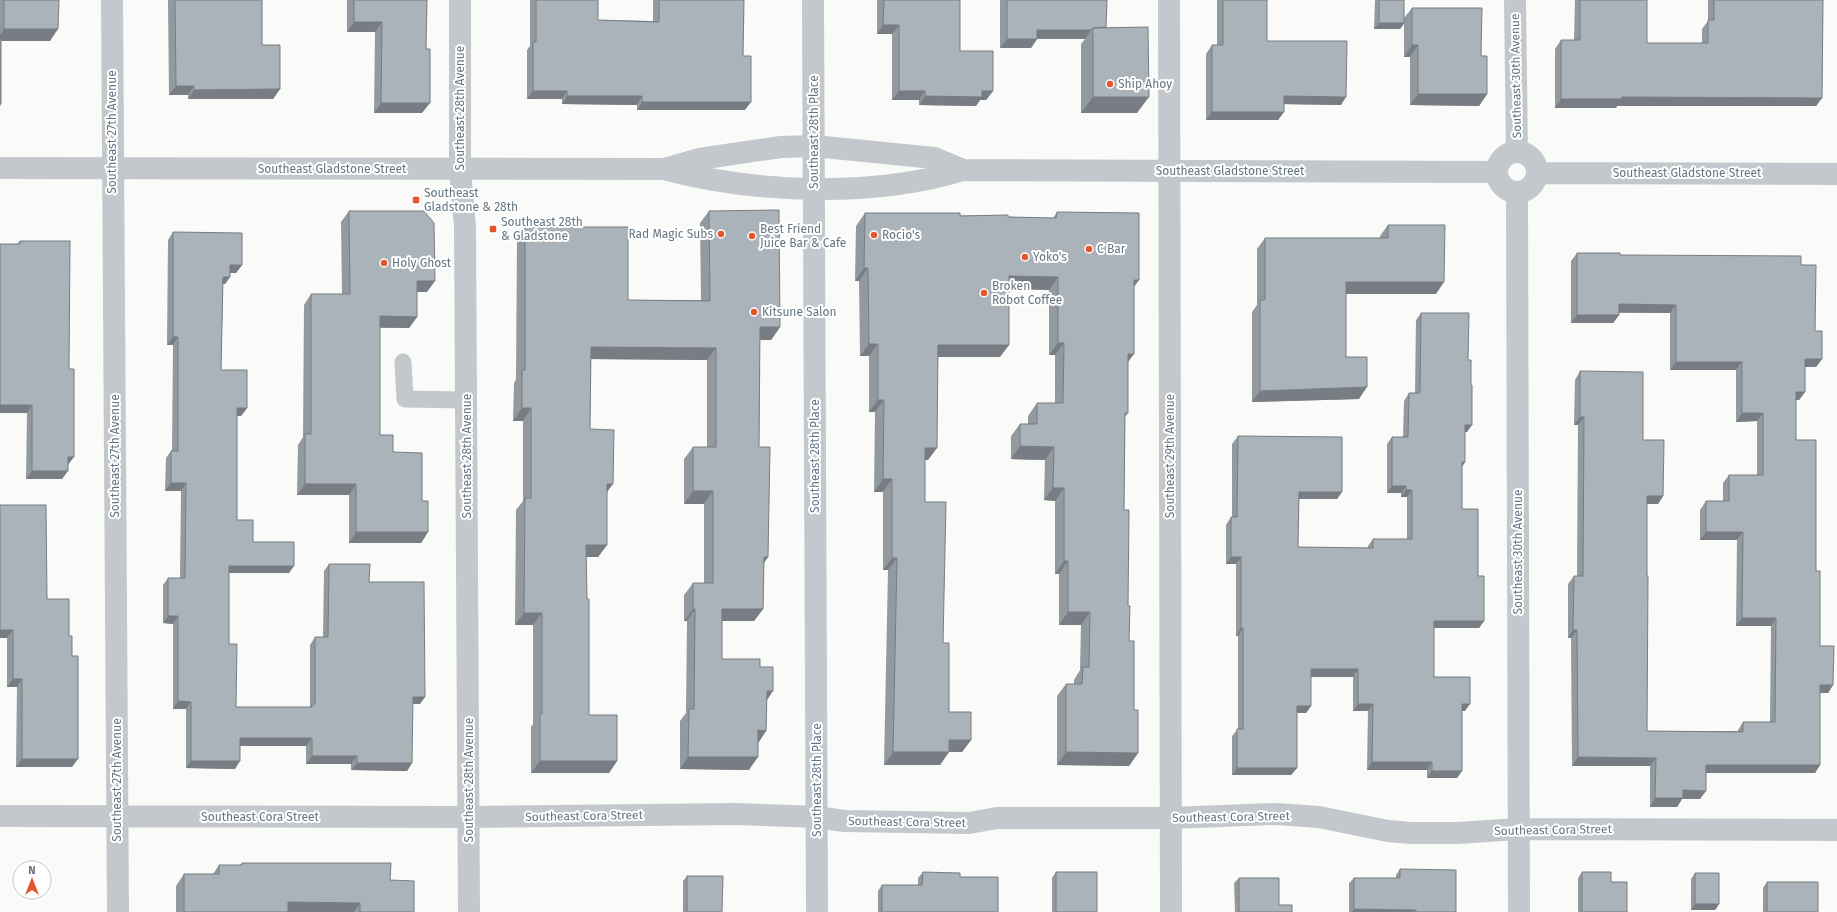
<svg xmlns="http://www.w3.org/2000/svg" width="1837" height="912" font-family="'Fira Sans',sans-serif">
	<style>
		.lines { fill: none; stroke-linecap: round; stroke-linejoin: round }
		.service { stroke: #c3c8cc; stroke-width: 17 }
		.minor { stroke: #c3c8cc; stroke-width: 22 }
		.tertiary { stroke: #c3c8cc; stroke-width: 22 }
		.wall { fill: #929a9f }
		.shaded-wall { fill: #777d82 }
		.building { fill: #aab3b9; stroke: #777d82 }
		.poi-dot { fill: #e4572e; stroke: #fff; stroke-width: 1.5 }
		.labels { text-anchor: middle; stroke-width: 4; stroke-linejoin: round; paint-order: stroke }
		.street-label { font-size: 12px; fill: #657683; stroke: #fff }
		.poi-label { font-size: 12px; fill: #657683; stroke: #fff; text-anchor: start }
	</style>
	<rect width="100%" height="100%" fill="#fafaf8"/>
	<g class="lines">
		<path class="service" d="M403,362L405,399L467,400"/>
		<path class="minor" d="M112,0L118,912
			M460,0V170L465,227L469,912
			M813,0L817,912
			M1169,0L1171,912
			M1515,0L1517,152
			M1517,193L1519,912
			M0,816L469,817L737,814L817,817L844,821L969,823L997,818H1171L1275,814L1319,817L1388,831L1411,833H1457L1518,829L1837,830"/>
		<path class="tertiary" d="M1497 172a20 20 0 1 1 40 0a20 20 0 1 1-40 0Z
			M0,168L664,169C755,193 872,198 963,170L1497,172
			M664,169L699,159L781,147L814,146L934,158L963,170
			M1538,173L1837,174"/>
	</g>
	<path class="wall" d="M0,0H59L50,41H1V104L0,106Z
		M168,0H262V45L280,89L273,99H188V95H169Z
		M347,0H427L422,113H374L375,32H347Z
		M530,0H598V20L653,21V0H744L743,56L745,110H637V105L562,104V99H527V50L530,46Z
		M877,0H1107L1106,27L1137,113H1081V44L1085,39H1037L1031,48H1000V0H960V51L993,91L986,100H980L976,106L919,105V100H892V34H877Z
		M1217,0H1267V41L1341,105L1284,104V112L1278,120H1206V54L1212,45H1217Z
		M1375,0H1404V18L1412,8L1481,56L1487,94L1479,106L1410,105V57H1404V24L1400,29H1374Z
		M1575,0H1647V43H1702V29L1708,21V0H1823L1822,98L1816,106H1617L1616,108H1555V49L1561,40H1574Z
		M349,211L427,292H417V317L409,328H380V435L393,452L422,501L428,532L421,543H349V495H297L298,445L303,437L304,305L311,294H342L341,222Z
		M709,211L780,327L771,340H760L759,447L768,557L764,563L763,609L754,621H722V659L760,667L767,701L766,731L758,743L749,770L680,769V721L686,713L687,621H684V595L693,583H704V504H684V459L693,447H707V360L591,359L590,429L607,492V545L598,557H586L589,715L617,761L609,773H531V727L533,724V625H515L516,510L523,501V421H513L514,383L516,379L517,239L525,227L628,300H701L700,223Z
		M1057,212L1139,280L1134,286L1128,362V413L1125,417L1124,510L1129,641L1134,710L1138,753L1129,766L1057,765V696L1066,684H1074V680L1080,670L1081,625H1059V574H1055V501L1044,500L1045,460L1011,459V436L1020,424H1028V416L1037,403H1055V355H1049V290L1009,289L1000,357H938L928,460H925V502L943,643L949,712L971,740L962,752H949L940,765H884L888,570H883V492H874L875,412H869V356H860L859,281H855L856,226L865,213L1053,218Z
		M1388,225L1436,294H1346V357L1359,399L1252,402V312L1257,305V249L1265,238H1380V236Z
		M173,232L242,265L236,273H230V277L225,284H223L221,370L247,408L241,416H237V520L253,542L289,573H229V644L236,707H310V645L315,637H323L324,571L329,564L369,582L420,704H412V763L407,771L351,770V764H306V746H240L235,769L186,768V709H173V624L163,623V585L168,578H180L181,491H165L166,458L171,451H172L173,345H167L168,240Z
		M20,241L68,465L62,479H26L27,413L17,244Z
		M1577,253L1801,265L1815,331L1822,359L1816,367H1805V392L1799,400H1796V440L1816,571L1820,646L1833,685L1828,693H1820V765L1815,773H1706L1700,799H1682L1677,807H1650V766H1572L1571,638H1568V584L1574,576H1577L1578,425H1574L1575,380L1580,371L1643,440L1663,496L1658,504H1647V731H1738V730L1743,722H1770L1771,626H1736L1737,540H1700V510L1706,501H1723V483L1729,475H1757V421L1736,422V370H1670V313H1619V315L1613,323H1571V261Z
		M1421,313L1467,432H1465V462L1462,467V509L1478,576L1484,621L1479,628H1434V677L1465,711H1462V771L1457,778H1427V770H1367L1368,711H1353V677H1311V706L1306,713H1297V768L1291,775H1232V736L1238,729V636H1236V564H1226V525L1231,517H1232V444L1238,436L1342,492L1337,499H1299L1298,547L1368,548V546L1373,539H1407V497H1401V493H1387V444L1392,437H1403L1404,401L1409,393H1415L1416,320Z
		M47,599L69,636L72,767H16L17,687H7V638H0Z
		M242,863L390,880L414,912H176V886L184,874H213L219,865H240Z
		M1400,869L1456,912H1349V883L1354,878H1396V875Z
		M923,872L960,877L998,912H878V891L882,885H918V878Z
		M1056,872L1097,912H1052V878Z
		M1582,872L1611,882L1627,912H1578V878Z
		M1695,873L1719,904L1715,910H1691V879Z
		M687,876L722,912H683V881Z
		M1239,878L1279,905L1292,912H1235L1234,883Z
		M1767,882L1818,912H1763V888Z"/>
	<path class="shaded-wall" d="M354,22H382L375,32H347Z
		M1379,23H1404L1400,29H1374Z
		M883,25H899L892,34H877Z
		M4,29H58L50,41H0V35Z
		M1037,30H1091L1085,39H1031Z
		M1007,39H1037L1031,48H1000Z
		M1412,45H1418L1410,57H1404Z
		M176,86H194L188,95H169Z
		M280,89L273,99H188L194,90Z
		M533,91H567L562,99H527Z
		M899,91H925L919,100H892Z
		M982,91H993L986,100H980L976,106L919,105L925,96Z
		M1418,94H1487L1479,106L1410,105Z
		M567,96H642L637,105L562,104Z
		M1284,96L1346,97L1341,105L1278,104Z
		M1093,97H1149L1137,113H1081Z
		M1622,97L1822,98L1816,106H1617L1616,108H1555L1561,99Z
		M642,102H751L745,110H637Z
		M381,103H430L422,113H374Z
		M1212,112H1284L1278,120H1206Z
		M230,265H242L236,273H225Z
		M864,268H868L859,281H855Z
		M1009,276L1058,277L1049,290L1000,288Z
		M223,277H230L225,284H218Z
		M1134,280H1139L1130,292Z
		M417,281H435L427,292H409Z
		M1346,282H1444L1436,294H1338Z
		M1619,304L1676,305L1670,313L1614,312Z
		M1577,315H1619L1613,323H1571Z
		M380,316L417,317L409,328L372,327Z
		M760,327H780L771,340H751Z
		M173,337H178L173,345H167Z
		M1058,343H1064L1055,355H1049Z
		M869,344H878L869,356H860Z
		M938,345H1009L1000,357H929Z
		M591,347L716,348L707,360L582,359Z
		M1128,354H1134L1125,366Z
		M1805,359H1822L1816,367H1799Z
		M1676,362H1742L1736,370H1670Z
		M1367,387L1359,399L1252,402L1260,391Z
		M1796,392H1805L1799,400H1791Z
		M878,400H884L875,412H869Z
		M0,405H32L27,413H0Z
		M237,408H247L241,416H232Z
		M522,408H531L523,421H513Z
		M1742,413H1763L1757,421L1736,422Z
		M1580,417H1584L1578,425H1574Z
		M1465,425H1472L1467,432H1460Z
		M1020,446L1054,447L1045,460L1011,459Z
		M925,448H937L928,460H916Z
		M68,457H74L68,465Z
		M1462,462H1465L1460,470Z
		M32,471H68L62,479H26Z
		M883,479H892L883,492H874Z
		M171,483H186L181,491H165Z
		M305,484H356L349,495H297Z
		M607,484H613L604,496Z
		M1392,486H1406L1401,493H1387Z
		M1053,488H1064L1055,501L1044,500Z
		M1406,490H1412L1407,497H1401Z
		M693,491H713L704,504H684Z
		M1299,492H1342L1337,499H1294Z
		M1647,496H1663L1658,504H1641Z
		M356,532H428L421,543H349Z
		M1706,532H1743L1737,540H1700Z
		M586,545H607L598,557H577Z
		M764,557H768L759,569Z
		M1231,557H1241L1236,564H1226Z
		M892,558H897L888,570H883Z
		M1064,561H1068L1059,574H1055Z
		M229,566H294L289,573H223Z
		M693,609H695L687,621H684Z
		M722,609H763L754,621H714Z
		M1068,612H1090L1081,625H1059Z
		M524,613H542L533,625H515Z
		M168,616H178L173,624L163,623Z
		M1742,618H1776L1771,626H1736Z
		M1434,621H1484L1479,628H1428Z
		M1241,628H1243L1238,636H1236Z
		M0,630H13L7,638H0Z
		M1573,630H1577L1571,638H1568Z
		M1311,669H1358L1353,677H1306Z
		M13,679H22L17,687H7Z
		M1820,685H1833L1828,693H1815Z
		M767,691H773L765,703Z
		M413,697H425L420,704H407Z
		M178,701L191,702L186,709H173Z
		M1358,704H1373L1368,711H1353Z
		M1462,704H1470L1465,711H1457Z
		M1297,706H1311L1306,713H1291Z
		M758,730L766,731L758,743Z
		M240,738H312L306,746H235Z
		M949,740H971L962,752H949L940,765H884L893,752Z
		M1066,752L1138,753L1129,766L1057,765Z
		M312,756H357L351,764H306Z
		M688,757H758L749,770L680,769Z
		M1578,757L1656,758L1650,766H1572Z
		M22,759H78L72,767H16Z
		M191,761H240L235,769L186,768Z
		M540,761H617L609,773H531Z
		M1372,762H1432L1427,770H1367Z
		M357,763H412L407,771L351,770Z
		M1706,765H1820L1815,773H1700Z
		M1237,768H1297L1291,775H1232Z
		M1432,771H1462L1457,778H1427Z
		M1683,790L1706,791L1700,799H1682L1677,807H1650L1655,798Z
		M288,902L360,903L354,912H281Z
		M1695,904H1719L1715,910H1691Z
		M1354,909L1416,910L1414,912H1352Z"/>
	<path class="building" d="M4,0H59L58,29H4Z
		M175,0H262V45H280V89L194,90V86H176Z
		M354,0H427L426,49H430V103H381L382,22H354Z
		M536,0H598V20L659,22V0H744L743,56H751V102H642V96H567V91H533V42H536Z
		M884,0H960V51H993V91H982V97L925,96V91H899V25H883Z
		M1007,0H1107L1106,27L1093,28L1091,30H1037V39H1007Z
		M1223,0H1267V41H1347L1346,97L1284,96V112H1212V45H1223Z
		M1379,0H1404V23H1379Z
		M1580,0H1647V43H1708V20H1714V0H1823L1822,98L1622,97V99H1561V40H1580Z
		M1412,8H1482L1481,56H1487V94H1418V45H1412Z
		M1148,27L1149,97H1093V28Z
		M0,39H1V104H0Z
		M779,210L780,327H760L759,447H770L768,557H764L763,609H722V659H760V667H773V691H767L766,731L758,730V757H688L689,709H694L695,609H693V583H713V491H693V447H716V348L591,347L590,429L614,430L613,484H607V545H586L587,599H589V715H617V761H540V714H542V613H524L525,498H531V408H522V370H525V227H628V300L710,301L709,211Z
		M349,211H424L434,223L435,281H417V317L380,316V435H393V452L422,453V501H428V532H356V484H305V434H311V294H350Z
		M1057,212L1139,213V280H1134V354H1128V413H1125L1124,510H1129L1128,606H1130L1129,641H1134V710H1138V753L1066,752V684H1082L1083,667H1089L1090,612H1068V561H1064V488H1053L1054,447L1020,446V424H1037V403H1063L1064,343H1058V277L1009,276V345H938L937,448H925V502H946L943,643H949V712H971V740H949V752H893L897,558H892V479H883L884,400H878V344H869L868,268H864L865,213H960V216L1008,215V217L1056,218Z
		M1388,225H1445L1444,282H1346V357H1367V387L1260,391V300H1265V238H1388Z
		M173,232L242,233V265H230V277H223L221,370H247V408H237V520H253V542H294V566H229V644H237L236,707H312V704H315V637H328L329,564H370L369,582H424L425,697H413L412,763H357V756H312V738H240V761H191V702L178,701V616H168V578H185L186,483H171V451H178V337H173Z
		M20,241H70L69,369H74V457H68V471H32V405H0V244H20Z
		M1577,253H1620V255L1801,256V265H1816L1815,331H1822V359H1805V392H1796V440H1816V571H1820V646H1834L1833,685H1820V765H1706V791L1683,790V798H1655L1656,758L1578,757L1577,630H1573L1574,576H1583L1584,417H1580V371L1643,372V440H1664L1663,496H1647V576H1648L1647,731L1743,732V722H1775L1776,618H1742L1743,532H1706V501H1729V475H1763V413H1742V362H1676V305L1619,304V315H1577Z
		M1421,313H1469L1468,360H1471V385H1472V425H1465V462H1462V509H1478V576H1484V621H1434V677H1470V704H1462V771H1432V762H1372L1373,704H1358V669H1311V706H1297V768H1237V729H1243V628H1241V557H1231V517H1237L1238,436L1342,437V492H1299L1298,547L1373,548V539H1412V490H1406V486H1392V437H1408L1409,393H1420Z
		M0,505H46L47,599H69V636H72V656H78V759H22V679H13V630H0Z
		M242,863H391L390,880L414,881V912H360V903L288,902V912H184V874H219V865H242Z
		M1400,869L1456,870V912H1416V910L1354,909V878H1400Z
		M923,872L960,873V877H998V912H882V885H922Z
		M1056,872H1097V912H1056Z
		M1582,872H1611V882H1627V912H1582Z
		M1695,873H1719V904H1695Z
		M687,876H723L722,912H687Z
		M1239,878H1279V905H1292V912H1239Z
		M1767,882H1818V912H1767Z"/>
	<g class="poi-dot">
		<circle cx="1110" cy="84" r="4"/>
		<rect x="412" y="196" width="8" height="8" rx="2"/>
		<rect x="489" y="225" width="8" height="8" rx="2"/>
		<circle cx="721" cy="234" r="4"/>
		<circle cx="874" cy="235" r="4"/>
		<circle cx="752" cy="236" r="4"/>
		<circle cx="1089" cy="249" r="4"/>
		<circle cx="1025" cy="257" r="4"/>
		<circle cx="384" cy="263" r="4"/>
		<circle cx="984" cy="293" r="4"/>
		<circle cx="754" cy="312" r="4"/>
	</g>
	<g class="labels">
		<g class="street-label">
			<text transform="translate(1516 76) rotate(-91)" y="4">Southeast 30th Avenue</text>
			<text transform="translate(460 108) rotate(-90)" y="4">Southeast 28th Avenue</text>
			<text transform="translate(112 132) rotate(-90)" y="4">Southeast 27th Avenue</text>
			<text transform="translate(814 132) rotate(-90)" y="4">Southeast 28th Place</text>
			<text x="332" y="173">Southeast Gladstone Street</text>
			<text x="1230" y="175">Southeast Gladstone Street</text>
			<text x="1687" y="177">Southeast Gladstone Street</text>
			<text transform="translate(115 456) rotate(-90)" y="4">Southeast 27th Avenue</text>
			<text transform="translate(467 456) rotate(-90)" y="4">Southeast 28th Avenue</text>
			<text transform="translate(815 456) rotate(-90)" y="4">Southeast 28th Place</text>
			<text transform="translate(1170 456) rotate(-90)" y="4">Southeast 29th Avenue</text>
			<text transform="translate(1518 552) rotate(-90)" y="4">Southeast 30th Avenue</text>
			<text transform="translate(117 780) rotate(-90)" y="4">Southeast 27th Avenue</text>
			<text transform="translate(469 780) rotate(-90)" y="4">Southeast 28th Avenue</text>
			<text transform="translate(817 780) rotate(-90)" y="4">Southeast 28th Place</text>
			<text transform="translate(584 816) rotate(-1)" y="4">Southeast Cora Street</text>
			<text x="260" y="821">Southeast Cora Street</text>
			<text transform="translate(1231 817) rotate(-1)" y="4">Southeast Cora Street</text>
			<text transform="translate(907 822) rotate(1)" y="4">Southeast Cora Street</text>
			<text transform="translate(1553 830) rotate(-1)" y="4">Southeast Cora Street</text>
		</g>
		<g class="poi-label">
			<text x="1118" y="88">Ship Ahoy</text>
			<text x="424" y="197">Southeast<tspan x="424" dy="14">Gladstone &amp; 28th</tspan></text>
			<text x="501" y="226">Southeast 28th<tspan x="501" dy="14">&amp; Gladstone</tspan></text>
			<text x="760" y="233">Best Friend<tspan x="760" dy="14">Juice Bar &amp; Cafe</tspan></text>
			<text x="713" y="238" text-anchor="end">Rad Magic Subs</text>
			<text x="882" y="239">Rocio's</text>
			<text x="1097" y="253">C Bar</text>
			<text x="1033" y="261">Yoko's</text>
			<text x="392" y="267">Holy Ghost</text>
			<text x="992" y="290">Broken<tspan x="992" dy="14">Robot Coffee</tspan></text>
			<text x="762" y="316">Kitsune Salon</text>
		</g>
	</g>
	<g transform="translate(32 880)"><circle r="19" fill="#ffffff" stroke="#c1c8cd"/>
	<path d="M0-3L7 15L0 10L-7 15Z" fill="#e4572e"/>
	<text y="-6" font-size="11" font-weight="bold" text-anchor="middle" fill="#657683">N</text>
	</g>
</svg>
